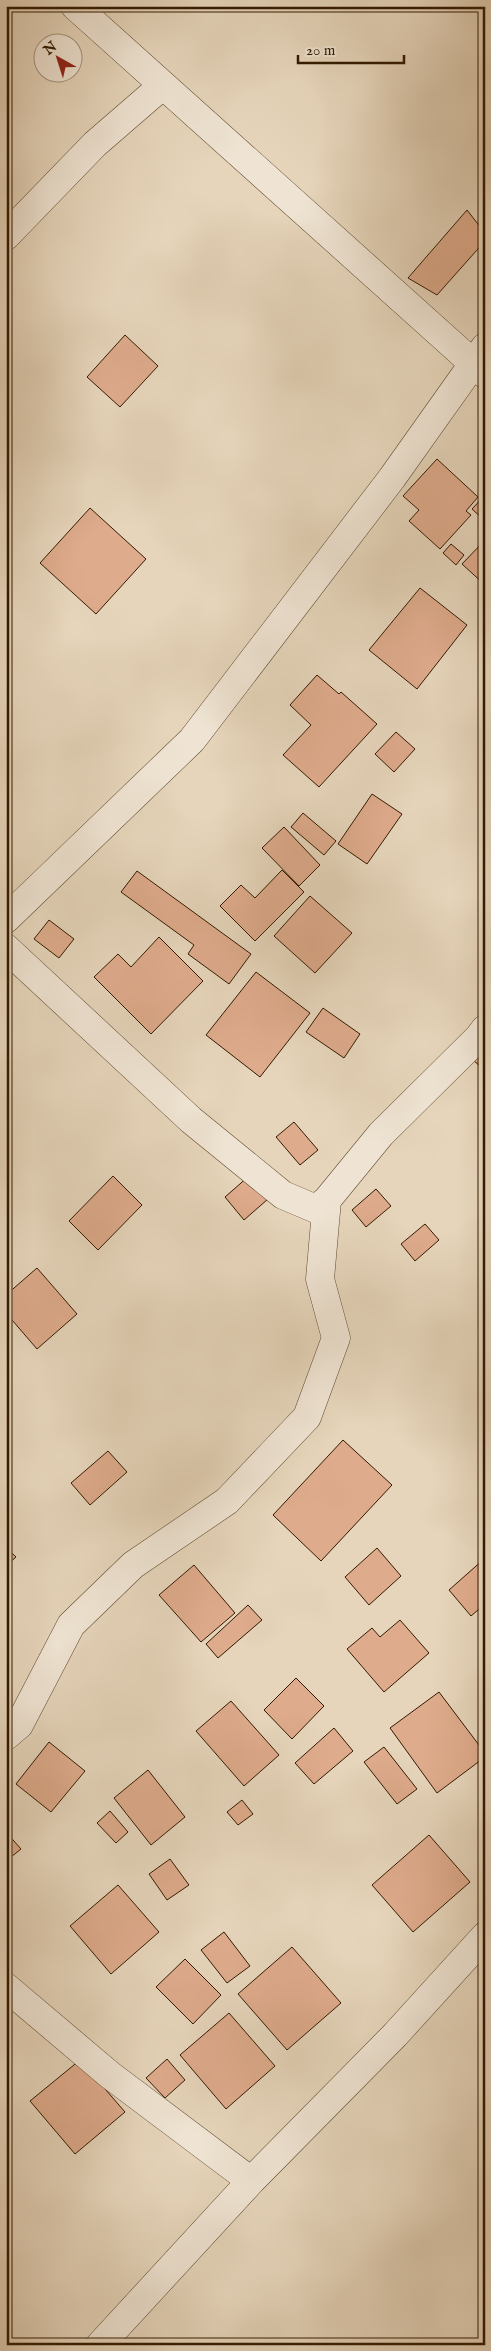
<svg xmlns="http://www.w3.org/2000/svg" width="491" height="2351" font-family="'IM FELL English',serif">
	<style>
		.building { fill: #deab8c; stroke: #331a00 }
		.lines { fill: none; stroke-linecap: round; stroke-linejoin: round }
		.street-casing { stroke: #60492f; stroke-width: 29 }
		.street { stroke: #efe4d3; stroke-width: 28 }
	</style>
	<rect width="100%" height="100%" fill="#e6d5bb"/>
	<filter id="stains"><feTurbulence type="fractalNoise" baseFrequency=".004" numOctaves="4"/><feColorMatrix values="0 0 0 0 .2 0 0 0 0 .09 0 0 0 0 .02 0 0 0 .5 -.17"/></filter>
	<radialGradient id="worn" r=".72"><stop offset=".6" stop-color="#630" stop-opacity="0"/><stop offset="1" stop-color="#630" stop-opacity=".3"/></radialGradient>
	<path class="building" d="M467,210L485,233V241L437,295L408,278Z
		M125,335L158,366L120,407L87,377Z
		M437,459L478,497L466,511L471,515L440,549L409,521L419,510L403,496Z
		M485,495V521L472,509Z
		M90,508L146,559L96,614L40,563Z
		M485,540V585L462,564Z
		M451,544L464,555L456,565L443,553Z
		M420,588L467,625L417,689L369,650Z
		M317,675L339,694L341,692L377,724L319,787L283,755L311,725L290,705Z
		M396,732L415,749L394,772L375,754Z
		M372,794L402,814L367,864L338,844Z
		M303,813L336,841L324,855L291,827Z
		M284,827L320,865L299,886L262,848Z
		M282,870L304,892L255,941L220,906L241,885L255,898Z
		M137,871L251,954L229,984L188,954L194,945L121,892Z
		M310,896L352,933L315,973L274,936Z
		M49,920L74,939L59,958L34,939Z
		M159,937L203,981L151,1034L94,977L118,954L131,967Z
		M256,972L310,1013L260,1077L206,1035Z
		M323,1008L360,1034L344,1058L306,1032Z
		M485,1049V1070L474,1061Z
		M294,1122L318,1150L300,1165L276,1137Z
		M113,1176L142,1205L98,1250L69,1221Z
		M249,1176L268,1199L244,1220L225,1197Z
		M376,1189L391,1206L366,1227L352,1210Z
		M425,1224L439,1240L415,1261L401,1244Z
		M37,1268L77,1314L37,1349L6,1313V1295Z
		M343,1440L392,1485L321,1561L273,1515Z
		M108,1451L127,1472L90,1505L71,1483Z
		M6,1547L16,1557L6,1566Z
		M377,1548L401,1576L369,1605L345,1577Z
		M484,1559L485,1604L471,1616L449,1590Z
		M194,1565L235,1613L201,1642L159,1595Z
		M248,1605L262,1620L218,1658L206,1644Z
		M400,1620L429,1653L384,1692L347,1649L372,1628L380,1637Z
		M296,1678L324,1706L292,1739L264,1710Z
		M439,1692L485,1753V1757L437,1793L390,1728Z
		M231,1701L279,1755L244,1786L196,1731Z
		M334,1728L353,1751L314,1784L295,1763Z
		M49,1742L85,1771L51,1812L16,1784Z
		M384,1747L417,1789L397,1804L364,1762Z
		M148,1770L185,1817L151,1845L114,1798Z
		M242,1800L253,1814L238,1825L227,1812Z
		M110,1811L128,1832L116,1843L97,1823Z
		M6,1832L21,1849L6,1861Z
		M429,1835L470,1882L413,1932L372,1885Z
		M170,1859L189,1885L167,1900L149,1874Z
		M118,1885L159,1932L111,1974L70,1926Z
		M224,1932L250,1966L227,1983L201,1950Z
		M292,1947L341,2003L287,2050L238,1994Z
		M185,1959L221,1995L193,2024L156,1987Z
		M229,2013L275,2066L226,2109L180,2055Z
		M167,2059L185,2080L165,2098L146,2078Z
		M80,2060L125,2112L75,2154L30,2101Z"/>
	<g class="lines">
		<defs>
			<path id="street" d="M75,6L485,374
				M6,236L95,144L162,86
				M6,919L192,740L392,478L485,347
				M6,948L191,1120L283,1195L316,1209L327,1200
				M6,1736L19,1725L71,1625L133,1565L227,1501L307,1417L336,1338L320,1279L327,1200L381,1134L479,1037L485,1029
				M6,1987L110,2075L251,2181
				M100,2345L251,2181L395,2035L485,1936"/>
		</defs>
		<use href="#street" class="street-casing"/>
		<use href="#street" class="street"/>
	</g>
	<rect width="491" height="2351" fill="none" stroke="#e6d5bb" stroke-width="25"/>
	<rect x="8" y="8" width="476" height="2336" fill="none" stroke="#331a00" stroke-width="2.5"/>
	<rect x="12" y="12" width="466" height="2326" fill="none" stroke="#331a00"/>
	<g transform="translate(58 58) rotate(321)"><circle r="24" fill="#efe4d3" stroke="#a4937f"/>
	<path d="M0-4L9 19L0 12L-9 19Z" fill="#8f2418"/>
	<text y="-8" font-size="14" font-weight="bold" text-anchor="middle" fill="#331a00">N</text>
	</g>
	<path d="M298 55v8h106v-8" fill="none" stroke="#331a00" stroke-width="2.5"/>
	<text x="306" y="55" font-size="15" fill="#331a00" stroke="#efe4d3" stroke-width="4" paint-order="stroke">20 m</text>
	<rect width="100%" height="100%" filter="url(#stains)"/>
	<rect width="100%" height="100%" fill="url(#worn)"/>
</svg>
